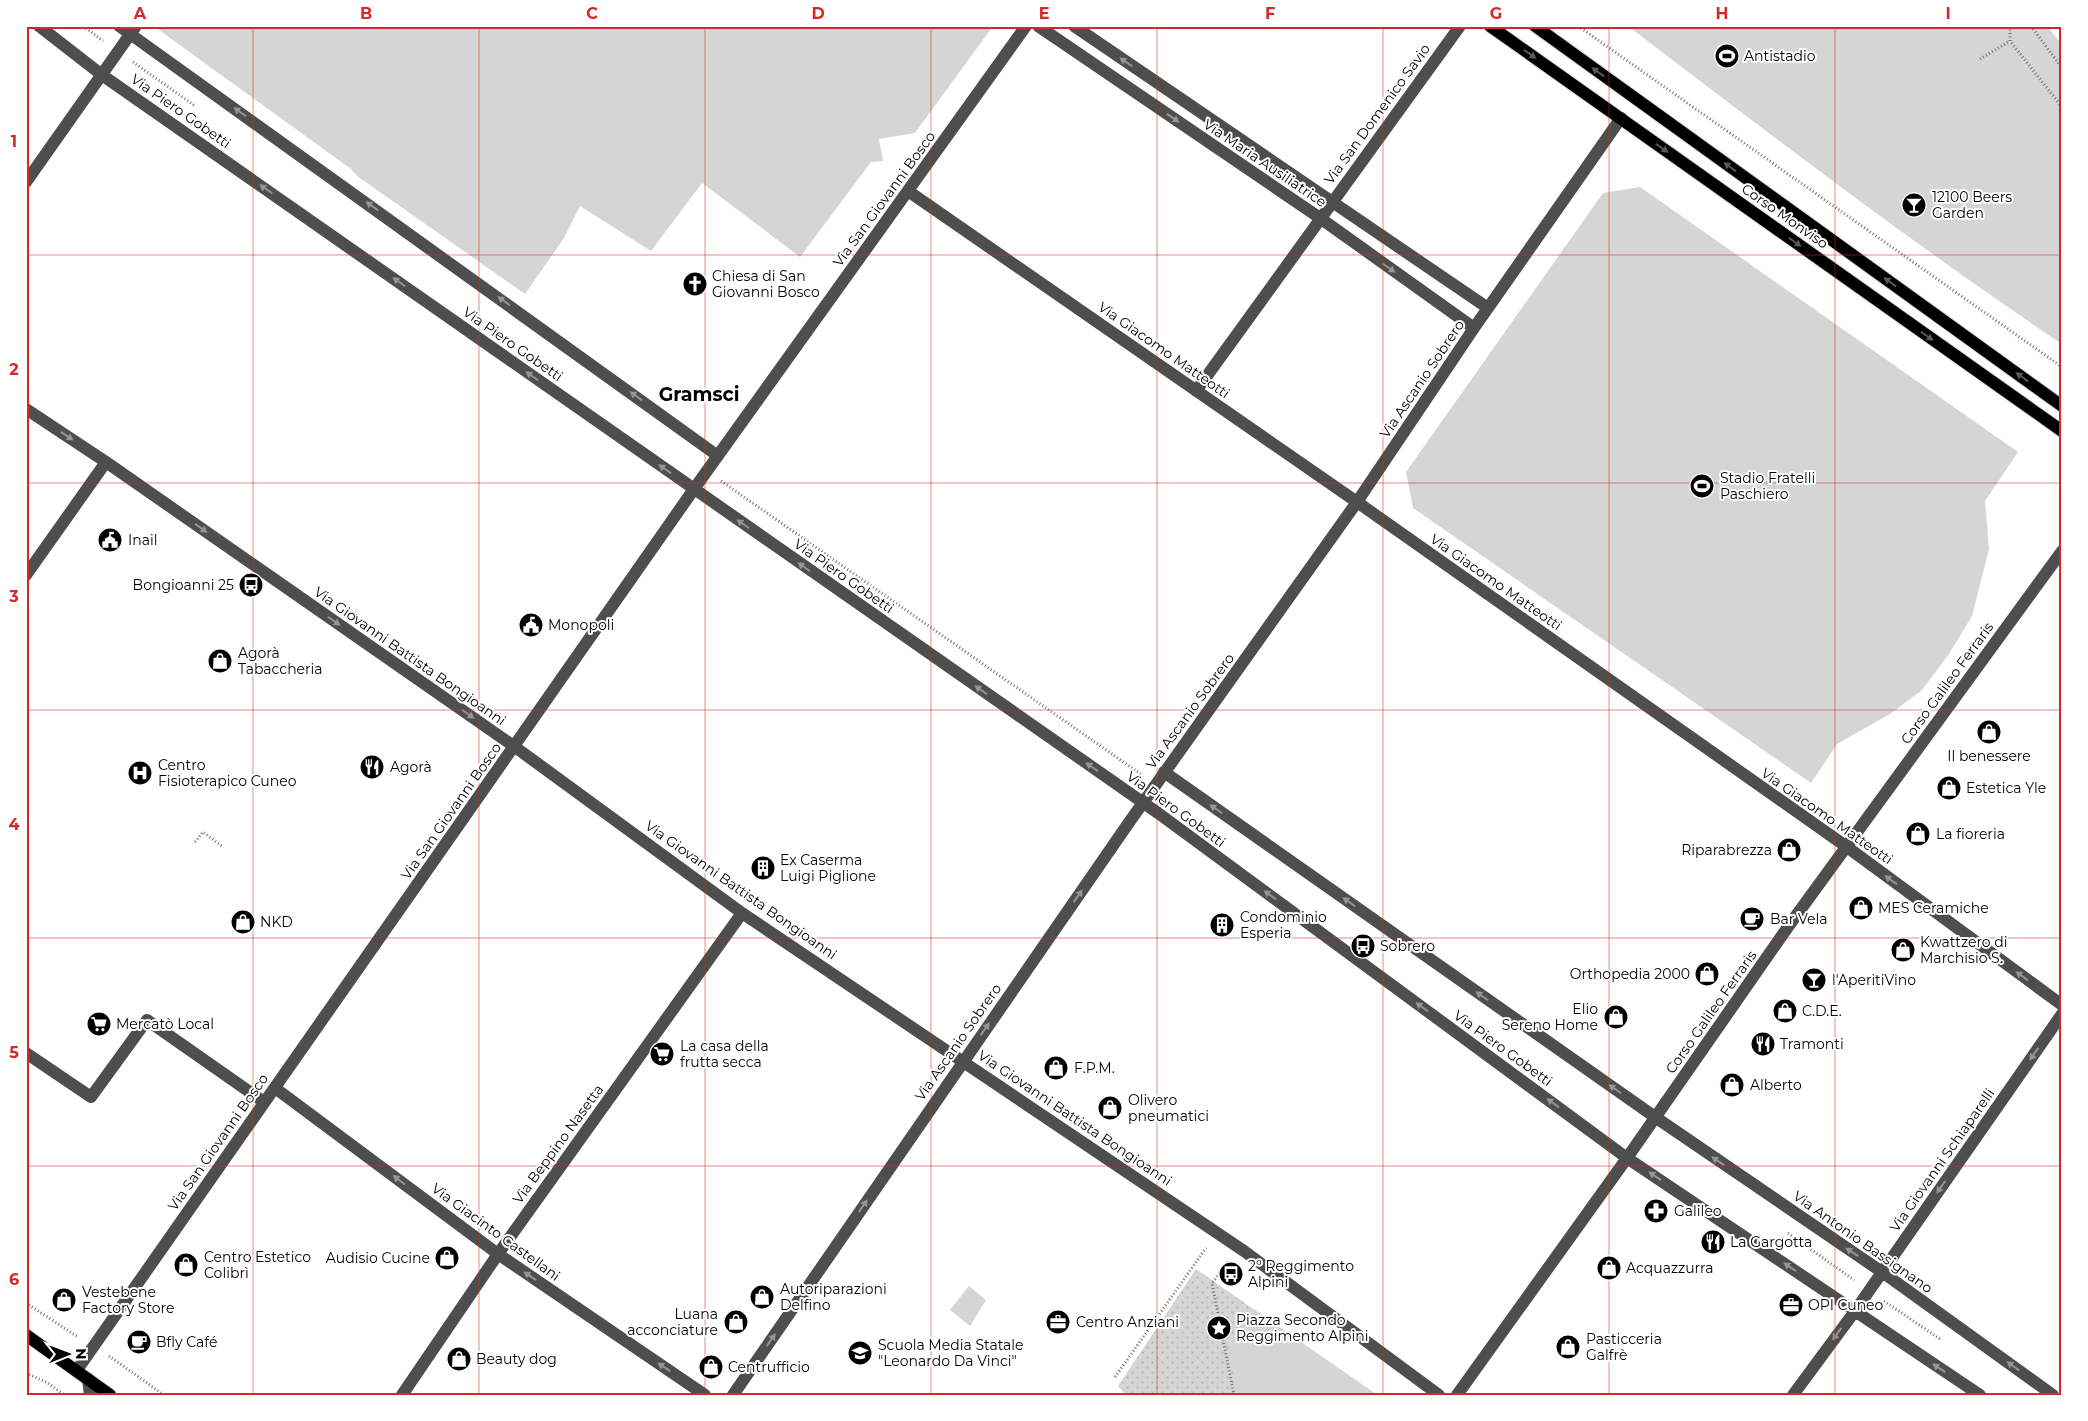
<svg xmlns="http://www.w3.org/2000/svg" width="2088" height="1421" font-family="Montserrat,sans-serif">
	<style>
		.grass { fill: url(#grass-dots) }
		.park { fill: #d5d5d5 }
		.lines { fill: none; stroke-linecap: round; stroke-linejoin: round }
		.major-casing { stroke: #dbdbdb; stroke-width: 14 }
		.path { stroke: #707070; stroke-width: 3; stroke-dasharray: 1 2.5; stroke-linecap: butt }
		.minor { stroke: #4e4e4e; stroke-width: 12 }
		.major { stroke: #000; stroke-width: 12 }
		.oneway { fill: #595959 }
		.oneway2 { fill: #959595 }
		.grid { fill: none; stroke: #d62828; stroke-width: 1; stroke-opacity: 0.55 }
		.labels { text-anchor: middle; stroke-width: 4; stroke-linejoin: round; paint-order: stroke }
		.poi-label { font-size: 14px; fill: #000; stroke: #fff; text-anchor: start }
		.street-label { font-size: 14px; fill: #000; stroke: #fff }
		.district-label { font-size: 19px; font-weight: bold; fill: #000; stroke: #fff }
		.neatline { fill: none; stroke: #d62828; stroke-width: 2 }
		.grid-label { font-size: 16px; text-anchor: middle; font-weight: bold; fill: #d62828 }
	</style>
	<defs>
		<pattern id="grass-dots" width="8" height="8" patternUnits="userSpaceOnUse" patternTransform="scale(1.25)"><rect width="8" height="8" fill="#d5d5d5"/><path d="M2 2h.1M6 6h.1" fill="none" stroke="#b5b5b5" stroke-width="1.8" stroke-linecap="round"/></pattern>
	</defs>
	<rect width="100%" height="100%" fill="#fff"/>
	<path class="grass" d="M1196,1269L1377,1395H1126L1118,1386Z"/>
	<path class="park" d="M993,26L915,133L879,139L883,161L871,162L800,257L702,183L651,251L580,206L564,238L525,294L357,176L351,169L155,27Z
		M1628,26H2047L2062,45V344C1913,244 1771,135 1628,26Z
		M1640,187L2018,452L1985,501L1989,549L1972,616L1949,654L1922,690L1890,714L1837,744L1811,783L1413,508L1406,472L1603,193Z
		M969,1286L986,1300L970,1326L950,1310Z
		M1252,1308L1377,1395H1238L1228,1344Z"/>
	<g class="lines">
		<defs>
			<path id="major" d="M1490,26L2062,431
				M1535,26L2062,406
				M26,1335L110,1395"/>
		</defs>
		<use href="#major" class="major-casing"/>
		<path class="path" d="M83,26L103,41
			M1578,26L2062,367
			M2010,26V41L2062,107
			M2031,26L2062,68
			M1980,59L2010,41
			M133,62L195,106
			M721,481L1142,775
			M195,842L203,832L223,847
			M1788,1233L1854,1280
			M1228,1262L1212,1283L1234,1395
			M1884,1301L1940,1339
			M26,1303L78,1337
			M109,1356L164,1395
			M26,1373L48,1383L64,1395
			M1115,1377L1206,1248"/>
		<path class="minor" d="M39,26L102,75L1158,813L1627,1158L1980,1395
			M119,26L718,456
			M1038,26L1320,218L1474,328
			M1074,26L1488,308
			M26,182L136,26
			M908,191L1357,502L1847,847L2062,1005
			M1196,391L1460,26
			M26,409L106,462L515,747L742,913L1244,1251L1439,1395
			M26,575L106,462
			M1164,772L1655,1117L1882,1272L2053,1395
			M26,1053L91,1097L147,1020L264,1102
			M275,1088L498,1254L705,1395
			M77,1370L694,489L1026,26
			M88,1379L90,1395
			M402,1395L498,1254L742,913
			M733,1395L1130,821L1357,502L1474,328L1621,118
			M1457,1395L1627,1158L1790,924L2062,551
			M1793,1395L1855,1311L2062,1014"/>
		<use href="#major" class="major"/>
	</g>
	<defs><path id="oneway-solid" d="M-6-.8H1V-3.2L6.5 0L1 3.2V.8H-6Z" transform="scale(1.25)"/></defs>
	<g class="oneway">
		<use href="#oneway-solid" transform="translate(1530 54) rotate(35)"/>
		<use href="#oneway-solid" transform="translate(1598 72) rotate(-144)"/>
		<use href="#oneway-solid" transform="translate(1662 148) rotate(35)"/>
		<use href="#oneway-solid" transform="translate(1730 167) rotate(-144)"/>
		<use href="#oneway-solid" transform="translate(1795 242) rotate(35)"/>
		<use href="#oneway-solid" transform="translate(1890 282) rotate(-144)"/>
		<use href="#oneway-solid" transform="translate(1927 336) rotate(35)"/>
		<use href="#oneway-solid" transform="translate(2022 377) rotate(-144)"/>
	</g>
	<g class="oneway2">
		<use href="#oneway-solid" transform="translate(1126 62) rotate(-146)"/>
		<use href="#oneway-solid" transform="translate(240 112) rotate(-145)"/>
		<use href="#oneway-solid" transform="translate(1173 118) rotate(34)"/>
		<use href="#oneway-solid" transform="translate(266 189) rotate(-145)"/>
		<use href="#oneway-solid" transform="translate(372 206) rotate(-144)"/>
		<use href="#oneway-solid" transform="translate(1389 268) rotate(35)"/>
		<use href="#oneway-solid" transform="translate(399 282) rotate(-145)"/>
		<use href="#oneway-solid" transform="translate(504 301) rotate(-144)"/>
		<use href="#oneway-solid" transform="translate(532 376) rotate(-145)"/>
		<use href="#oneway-solid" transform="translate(636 396) rotate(-144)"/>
		<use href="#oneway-solid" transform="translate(67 436) rotate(34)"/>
		<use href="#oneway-solid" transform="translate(665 469) rotate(-145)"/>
		<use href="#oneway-solid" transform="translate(743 524) rotate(-145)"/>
		<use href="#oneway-solid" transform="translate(201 528) rotate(35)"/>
		<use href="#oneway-solid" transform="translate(804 567) rotate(-145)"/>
		<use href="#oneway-solid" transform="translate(334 621) rotate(35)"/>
		<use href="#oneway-solid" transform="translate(981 690) rotate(-145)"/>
		<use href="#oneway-solid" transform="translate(468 714) rotate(35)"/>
		<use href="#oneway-solid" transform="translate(1092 767) rotate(-145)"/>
		<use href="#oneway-solid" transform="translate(1216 809) rotate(-145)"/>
		<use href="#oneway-solid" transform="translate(1891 880) rotate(-144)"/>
		<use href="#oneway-solid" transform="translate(1270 895) rotate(-144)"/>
		<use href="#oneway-solid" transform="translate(1078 896) rotate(-55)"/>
		<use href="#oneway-solid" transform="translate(1349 902) rotate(-145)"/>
		<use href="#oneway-solid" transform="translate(2022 976) rotate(-144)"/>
		<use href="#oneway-solid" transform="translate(1482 996) rotate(-145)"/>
		<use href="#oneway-solid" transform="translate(1422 1007) rotate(-144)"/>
		<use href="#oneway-solid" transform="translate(985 1029) rotate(-55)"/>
		<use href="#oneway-solid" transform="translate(2034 1054) rotate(125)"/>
		<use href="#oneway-solid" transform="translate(1615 1089) rotate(-145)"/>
		<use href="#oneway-solid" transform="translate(1553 1103) rotate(-144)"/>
		<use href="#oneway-solid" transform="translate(1718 1161) rotate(-146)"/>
		<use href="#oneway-solid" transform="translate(1655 1176) rotate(-146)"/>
		<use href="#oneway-solid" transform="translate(399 1180) rotate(-143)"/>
		<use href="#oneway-solid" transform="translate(1941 1187) rotate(125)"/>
		<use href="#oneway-solid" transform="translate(863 1206) rotate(-55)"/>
		<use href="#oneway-solid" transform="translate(1852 1252) rotate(-146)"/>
		<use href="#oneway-solid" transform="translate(1790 1267) rotate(-146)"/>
		<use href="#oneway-solid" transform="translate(530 1276) rotate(-146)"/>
		<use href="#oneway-solid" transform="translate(1837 1334) rotate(126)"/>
		<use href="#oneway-solid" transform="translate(771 1340) rotate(-55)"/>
		<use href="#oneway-solid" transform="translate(2013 1366) rotate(-144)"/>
		<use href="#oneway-solid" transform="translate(664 1367) rotate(-146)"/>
		<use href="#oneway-solid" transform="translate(1939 1368) rotate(-146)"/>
	</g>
	<path class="grid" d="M253,26V1395M479,26V1395M705,26V1395M931,26V1395M1157,26V1395M1383,26V1395M1609,26V1395M1835,26V1395M26,255H2062M26,483H2062M26,710H2062M26,938H2062M26,1166H2062"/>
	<defs>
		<symbol id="stadium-disc" viewBox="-11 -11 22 22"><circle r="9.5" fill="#000" stroke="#fff"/><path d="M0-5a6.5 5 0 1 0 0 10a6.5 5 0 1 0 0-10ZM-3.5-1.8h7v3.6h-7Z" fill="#fff"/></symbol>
		<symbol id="bar-disc" viewBox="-11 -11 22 22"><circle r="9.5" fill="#000" stroke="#fff"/><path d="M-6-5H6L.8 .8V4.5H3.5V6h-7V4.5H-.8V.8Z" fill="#fff"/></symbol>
		<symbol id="church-disc" viewBox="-11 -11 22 22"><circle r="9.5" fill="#000" stroke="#fff"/><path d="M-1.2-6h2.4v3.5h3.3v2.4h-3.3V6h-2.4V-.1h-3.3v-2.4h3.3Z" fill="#fff"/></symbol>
		<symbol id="civic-disc" viewBox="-11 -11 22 22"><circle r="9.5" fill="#000" stroke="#fff"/><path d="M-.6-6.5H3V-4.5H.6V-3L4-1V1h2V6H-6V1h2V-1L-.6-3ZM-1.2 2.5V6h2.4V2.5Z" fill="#fff"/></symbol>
		<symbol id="bus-disc" viewBox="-11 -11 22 22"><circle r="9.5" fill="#000" stroke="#fff"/><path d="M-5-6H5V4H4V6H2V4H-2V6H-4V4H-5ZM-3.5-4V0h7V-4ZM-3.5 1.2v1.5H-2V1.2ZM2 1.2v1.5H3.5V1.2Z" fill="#fff"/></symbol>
		<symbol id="shop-disc" viewBox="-11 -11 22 22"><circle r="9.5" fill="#000" stroke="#fff"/><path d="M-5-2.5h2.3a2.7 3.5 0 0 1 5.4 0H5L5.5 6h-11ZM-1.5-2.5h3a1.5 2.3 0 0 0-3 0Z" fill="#fff"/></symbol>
		<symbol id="restaurant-disc" viewBox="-11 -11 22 22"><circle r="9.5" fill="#000" stroke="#fff"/><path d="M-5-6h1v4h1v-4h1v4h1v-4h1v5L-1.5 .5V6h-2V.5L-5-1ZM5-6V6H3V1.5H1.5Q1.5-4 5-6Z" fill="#fff"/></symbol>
		<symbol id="hospital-disc" viewBox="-11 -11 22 22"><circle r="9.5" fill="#000" stroke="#fff"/><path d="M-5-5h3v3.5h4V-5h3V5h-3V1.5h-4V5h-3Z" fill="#fff"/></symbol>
		<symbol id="building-disc" viewBox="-11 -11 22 22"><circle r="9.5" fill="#000" stroke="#fff"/><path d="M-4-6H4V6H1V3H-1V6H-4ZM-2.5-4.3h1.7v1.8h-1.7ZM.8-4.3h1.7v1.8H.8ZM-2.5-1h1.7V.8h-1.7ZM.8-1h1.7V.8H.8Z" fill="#fff"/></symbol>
		<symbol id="cafe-disc" viewBox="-11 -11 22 22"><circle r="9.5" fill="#000" stroke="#fff"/><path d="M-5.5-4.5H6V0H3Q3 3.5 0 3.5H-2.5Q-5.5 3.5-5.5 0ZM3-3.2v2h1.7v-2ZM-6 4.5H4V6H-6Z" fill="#fff"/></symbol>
		<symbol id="supermarket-disc" viewBox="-11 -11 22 22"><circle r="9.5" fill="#000" stroke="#fff"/><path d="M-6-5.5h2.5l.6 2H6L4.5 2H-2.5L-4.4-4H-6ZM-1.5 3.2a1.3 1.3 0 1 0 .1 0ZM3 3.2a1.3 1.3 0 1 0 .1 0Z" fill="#fff"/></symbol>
		<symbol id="pharmacy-disc" viewBox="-11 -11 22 22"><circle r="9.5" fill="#000" stroke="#fff"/><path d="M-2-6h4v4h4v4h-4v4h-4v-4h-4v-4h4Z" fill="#fff"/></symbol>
		<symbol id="office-disc" viewBox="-11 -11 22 22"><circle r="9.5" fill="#000" stroke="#fff"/><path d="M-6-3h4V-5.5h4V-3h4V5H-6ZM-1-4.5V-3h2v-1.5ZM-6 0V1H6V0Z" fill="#fff"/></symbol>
		<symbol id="sight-disc" viewBox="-11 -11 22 22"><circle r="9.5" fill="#000" stroke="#fff"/><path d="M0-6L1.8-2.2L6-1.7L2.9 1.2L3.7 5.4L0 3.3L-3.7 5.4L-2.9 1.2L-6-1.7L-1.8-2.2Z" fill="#fff"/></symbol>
		<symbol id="school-disc" viewBox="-11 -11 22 22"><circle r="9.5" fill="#000" stroke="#fff"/><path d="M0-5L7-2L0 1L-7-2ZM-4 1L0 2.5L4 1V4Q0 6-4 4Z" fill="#fff"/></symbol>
	</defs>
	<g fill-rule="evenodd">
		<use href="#stadium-disc" x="1713" y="42" width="28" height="28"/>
		<use href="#bar-disc" x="1900" y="191" width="28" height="28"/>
		<use href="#church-disc" x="681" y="270" width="28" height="28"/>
		<use href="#stadium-disc" x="1688" y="472" width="28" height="28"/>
		<use href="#civic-disc" x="96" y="526" width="28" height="28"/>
		<use href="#bus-disc" x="237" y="571" width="28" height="28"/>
		<use href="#civic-disc" x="517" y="611" width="28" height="28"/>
		<use href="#shop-disc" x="206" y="647" width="28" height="28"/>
		<use href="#shop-disc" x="1975" y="718" width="28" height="28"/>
		<use href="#restaurant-disc" x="358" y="753" width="28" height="28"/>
		<use href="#hospital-disc" x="126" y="759" width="28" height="28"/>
		<use href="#shop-disc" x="1935" y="774" width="28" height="28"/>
		<use href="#shop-disc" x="1904" y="820" width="28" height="28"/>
		<use href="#shop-disc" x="1775" y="836" width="28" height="28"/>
		<use href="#building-disc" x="749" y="854" width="28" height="28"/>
		<use href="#shop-disc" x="1847" y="894" width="28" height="28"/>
		<use href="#cafe-disc" x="1738" y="905" width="28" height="28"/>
		<use href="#shop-disc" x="229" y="908" width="28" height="28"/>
		<use href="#building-disc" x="1208" y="911" width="28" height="28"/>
		<use href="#bus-disc" x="1349" y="932" width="28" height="28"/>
		<use href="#shop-disc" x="1889" y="936" width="28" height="28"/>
		<use href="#shop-disc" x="1693" y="960" width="28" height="28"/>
		<use href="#bar-disc" x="1800" y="966" width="28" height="28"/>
		<use href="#shop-disc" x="1771" y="997" width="28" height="28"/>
		<use href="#shop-disc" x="1602" y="1003" width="28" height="28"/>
		<use href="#supermarket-disc" x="85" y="1010" width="28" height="28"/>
		<use href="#restaurant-disc" x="1749" y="1030" width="28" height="28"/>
		<use href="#supermarket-disc" x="648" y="1040" width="28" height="28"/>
		<use href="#shop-disc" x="1042" y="1054" width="28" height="28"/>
		<use href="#shop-disc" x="1718" y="1071" width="28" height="28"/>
		<use href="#shop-disc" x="1096" y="1094" width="28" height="28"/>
		<use href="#pharmacy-disc" x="1642" y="1197" width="28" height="28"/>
		<use href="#restaurant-disc" x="1699" y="1228" width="28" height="28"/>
		<use href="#shop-disc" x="433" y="1244" width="28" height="28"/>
		<use href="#shop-disc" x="172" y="1251" width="28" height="28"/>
		<use href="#shop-disc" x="1595" y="1254" width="28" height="28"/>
		<use href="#bus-disc" x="1217" y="1260" width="28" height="28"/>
		<use href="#shop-disc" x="748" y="1283" width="28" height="28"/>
		<use href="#shop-disc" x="50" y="1286" width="28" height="28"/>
		<use href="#office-disc" x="1777" y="1291" width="28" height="28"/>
		<use href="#shop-disc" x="722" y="1308" width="28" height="28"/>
		<use href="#office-disc" x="1044" y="1308" width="28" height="28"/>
		<use href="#sight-disc" x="1205" y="1314" width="28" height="28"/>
		<use href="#cafe-disc" x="125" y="1328" width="28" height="28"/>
		<use href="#shop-disc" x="1554" y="1333" width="28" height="28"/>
		<use href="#school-disc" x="846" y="1339" width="28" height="28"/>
		<use href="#shop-disc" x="445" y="1345" width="28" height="28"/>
		<use href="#shop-disc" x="697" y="1353" width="28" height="28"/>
	</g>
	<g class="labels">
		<g class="poi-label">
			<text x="1744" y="61">Antistadio</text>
			<text x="1932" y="202">12100 Beers<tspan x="1932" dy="16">Garden</tspan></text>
			<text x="712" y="281">Chiesa di San<tspan x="712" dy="16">Giovanni Bosco</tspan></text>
			<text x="1720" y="483">Stadio Fratelli<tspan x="1720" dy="16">Paschiero</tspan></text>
			<text x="128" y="545">Inail</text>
			<text x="234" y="590" text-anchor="end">Bongioanni 25</text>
			<text x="548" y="630">Monopoli</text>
			<text x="238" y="658">Agorà<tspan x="238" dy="16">Tabaccheria</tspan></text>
			<text x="1989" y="761" text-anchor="middle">Il benessere</text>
			<text x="158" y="770">Centro<tspan x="158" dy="16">Fisioterapico Cuneo</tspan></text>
			<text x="390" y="772">Agorà</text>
			<text x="1966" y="793">Estetica Yle</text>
			<text x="1936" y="839">La fioreria</text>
			<text x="1772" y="855" text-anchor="end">Riparabrezza</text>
			<text x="780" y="865">Ex Caserma<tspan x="780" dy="16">Luigi Piglione</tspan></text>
			<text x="1878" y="913">MES Ceramiche</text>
			<text x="1240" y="922">Condominio<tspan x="1240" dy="16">Esperia</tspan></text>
			<text x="1770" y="924">Bar Vela</text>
			<text x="260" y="927">NKD</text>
			<text x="1920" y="947">Kwattzero di<tspan x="1920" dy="16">Marchisio S.</tspan></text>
			<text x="1380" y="951">Sobrero</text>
			<text x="1690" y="979" text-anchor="end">Orthopedia 2000</text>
			<text x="1832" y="985">l'AperitiVino</text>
			<text x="1598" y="1014" text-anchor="end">Elio<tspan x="1598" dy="16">Sereno Home</tspan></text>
			<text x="1802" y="1016">C.D.E.</text>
			<text x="116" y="1029">Mercatò Local</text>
			<text x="1780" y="1049">Tramonti</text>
			<text x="680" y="1051">La casa della<tspan x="680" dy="16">frutta secca</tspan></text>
			<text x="1074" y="1073">F.P.M.</text>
			<text x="1750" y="1090">Alberto</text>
			<text x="1128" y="1105">Olivero<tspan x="1128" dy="16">pneumatici</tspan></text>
			<text x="1674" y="1216">Galileo</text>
			<text x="1730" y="1247">La Gargotta</text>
			<text x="204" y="1262">Centro Estetico<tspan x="204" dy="16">Colibrì</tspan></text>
			<text x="430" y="1263" text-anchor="end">Audisio Cucine</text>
			<text x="1248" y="1271">2° Reggimento<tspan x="1248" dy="16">Alpini</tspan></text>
			<text x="1626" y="1273">Acquazzurra</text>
			<text x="780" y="1294">Autoriparazioni<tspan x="780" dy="16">Delfino</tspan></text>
			<text x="82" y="1297">Vestebene<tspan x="82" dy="16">Factory Store</tspan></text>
			<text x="1808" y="1310">OPI Cuneo</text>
			<text x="718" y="1319" text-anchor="end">Luana<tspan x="718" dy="16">acconciature</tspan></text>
			<text x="1236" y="1325">Piazza Secondo<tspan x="1236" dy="16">Reggimento Alpini</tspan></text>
			<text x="1076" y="1327">Centro Anziani</text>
			<text x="1586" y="1344">Pasticceria<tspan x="1586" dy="16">Galfrè</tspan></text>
			<text x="156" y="1347">Bfly Café</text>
			<text x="878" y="1350">Scuola Media Statale<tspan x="878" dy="16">"Leonardo Da Vinci"</tspan></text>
			<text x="476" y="1364">Beauty dog</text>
			<text x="728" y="1372">Centrufficio</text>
		</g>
		<g class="street-label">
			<text transform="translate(181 111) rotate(35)" y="5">Via Piero Gobetti</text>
			<text transform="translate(1377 114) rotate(-54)" y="5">Via San Domenico Savio</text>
			<text transform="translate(1265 163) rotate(34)" y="5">Via Maria Ausiliatrice</text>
			<text transform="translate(884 199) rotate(-54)" y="5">Via San Giovanni Bosco</text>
			<text transform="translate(1785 216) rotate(35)" y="5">Corso Monviso</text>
			<text transform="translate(513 344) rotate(35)" y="5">Via Piero Gobetti</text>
			<text transform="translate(1164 350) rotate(35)" y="5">Via Giacomo Matteotti</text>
			<text transform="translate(1422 379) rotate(-56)" y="5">Via Ascanio Sobrero</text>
			<text transform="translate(844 576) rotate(35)" y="5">Via Piero Gobetti</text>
			<text transform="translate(1496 582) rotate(35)" y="5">Via Giacomo Matteotti</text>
			<text transform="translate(410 656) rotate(35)" y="5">Via Giovanni Battista Bongioanni</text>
			<text transform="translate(1947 683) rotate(-54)" y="5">Corso Galileo Ferraris</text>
			<text transform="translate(1190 711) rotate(-54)" y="5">Via Ascanio Sobrero</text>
			<text transform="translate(1176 809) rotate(36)" y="5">Via Piero Gobetti</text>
			<text transform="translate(451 811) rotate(-55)" y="5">Via San Giovanni Bosco</text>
			<text transform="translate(1827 816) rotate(35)" y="5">Via Giacomo Matteotti</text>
			<text transform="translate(741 890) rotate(35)" y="5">Via Giovanni Battista Bongioanni</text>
			<text transform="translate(1711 1012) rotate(-55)" y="5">Corso Galileo Ferraris</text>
			<text transform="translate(958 1042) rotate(-55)" y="5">Via Ascanio Sobrero</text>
			<text transform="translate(1503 1048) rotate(36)" y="5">Via Piero Gobetti</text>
			<text transform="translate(1075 1118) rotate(34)" y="5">Via Giovanni Battista Bongioanni</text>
			<text transform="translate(218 1142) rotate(-55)" y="5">Via San Giovanni Bosco</text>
			<text transform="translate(558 1144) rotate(-54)" y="5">Via Beppino Nasetta</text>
			<text transform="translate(1942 1160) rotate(-55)" y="5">Via Giovanni Schiaparelli</text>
			<text transform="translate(496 1232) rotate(36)" y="5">Via Giacinto Castellani</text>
			<text transform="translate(1863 1242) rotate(35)" y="5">Via Antonio Bassignano</text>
		</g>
		<g class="district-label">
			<text x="699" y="401">Gramsci</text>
		</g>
	</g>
	<rect width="2088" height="1421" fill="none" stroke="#ffffff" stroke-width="55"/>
	<g transform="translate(68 1354) rotate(89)" stroke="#ffffff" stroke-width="4" paint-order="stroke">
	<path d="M0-4L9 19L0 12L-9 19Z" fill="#000000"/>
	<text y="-8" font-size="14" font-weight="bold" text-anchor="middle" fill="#000000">N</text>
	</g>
	<rect x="28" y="28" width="2032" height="1366" class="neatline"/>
	<g class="grid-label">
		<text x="140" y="19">A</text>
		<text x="366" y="19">B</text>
		<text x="592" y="19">C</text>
		<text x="818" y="19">D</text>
		<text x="1044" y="19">E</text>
		<text x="1270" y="19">F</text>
		<text x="1496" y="19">G</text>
		<text x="1722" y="19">H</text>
		<text x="1948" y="19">I</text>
		<text x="14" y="147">1</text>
		<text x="14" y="375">2</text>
		<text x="14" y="602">3</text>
		<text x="14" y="830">4</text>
		<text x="14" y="1058">5</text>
		<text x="14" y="1285">6</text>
	</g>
</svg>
